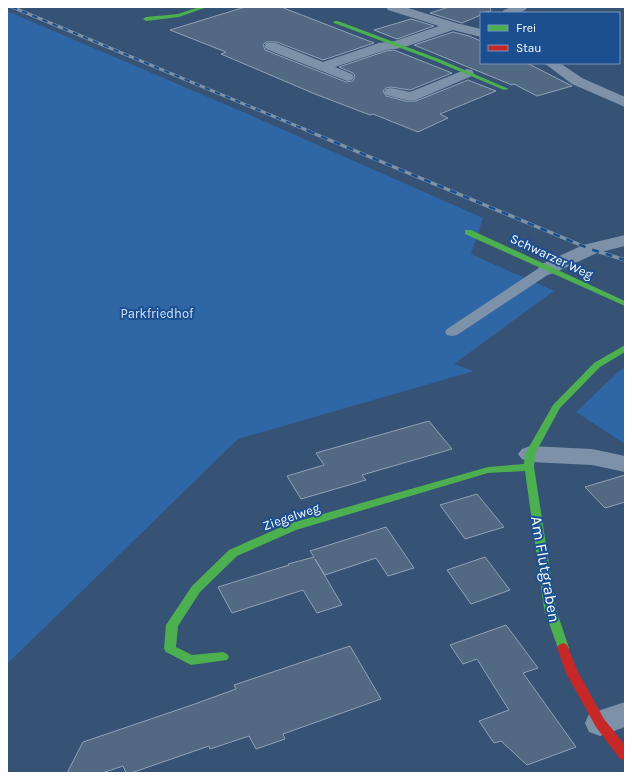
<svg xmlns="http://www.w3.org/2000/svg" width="632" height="780" font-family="Karla,sans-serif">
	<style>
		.green { fill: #2f66a5 }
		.building { fill: #526984; stroke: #92a2b6 }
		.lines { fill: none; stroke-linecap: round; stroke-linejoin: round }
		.lane { fill: #7d92a8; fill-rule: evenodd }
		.street { fill: #7d92a8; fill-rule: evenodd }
		.fast { fill: #4caf50; fill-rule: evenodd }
		.jam { fill: #c62828; fill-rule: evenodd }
		.rail-far1-casing { stroke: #7e92a7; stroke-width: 3 }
		.rail-casing { stroke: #7e92a7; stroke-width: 3.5 }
		.rail-far1 { stroke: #1b4f8f; stroke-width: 2; stroke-dasharray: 5.5; stroke-linecap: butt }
		.rail { stroke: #1b4f8f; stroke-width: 2.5; stroke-dasharray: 7; stroke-linecap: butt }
		.labels { text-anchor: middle; stroke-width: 4; stroke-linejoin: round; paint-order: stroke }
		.street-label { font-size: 13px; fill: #fff; stroke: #1b4f8f }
		.park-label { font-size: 13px; fill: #cfe3fa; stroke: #1b4f8f }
		.near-street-label { font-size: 16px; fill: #fff; stroke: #1b4f8f }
	</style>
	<rect width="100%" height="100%" fill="#365274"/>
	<path class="green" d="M7,11L250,115L483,218L471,254L554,291L454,364L474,371L238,439L7,664Z
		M625,367V444L576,412L619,371Z"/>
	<path class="building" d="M245,7H281L374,43L323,60L277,42H266L263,45L265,50L346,82L353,81L355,76L353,73L339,67L386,51L394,50L452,73L410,90L391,87L386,88L383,91L386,96L405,101H416L468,80L496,91L440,114L448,118L418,132L373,114L370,115L315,94L221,54L226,52L170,30Z
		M449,7H490L491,11L481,13V15L462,23L430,13Z
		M411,19L434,26L397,39L374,30Z
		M453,32L469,36L481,41V63H527L572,86L537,96L514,84L512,85L414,45Z
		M429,421L452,449L362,475L366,480L301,499L287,476L324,465L316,453Z
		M625,475V502L605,508L585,487Z
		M477,494L504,527L465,539L440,505Z
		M386,527L414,568L388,576L376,558L325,575L315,559L342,605L317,613L303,590L232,613L218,587L289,565L288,564L314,557L310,551Z
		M485,557L510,590L471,604L447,570Z
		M506,625L538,668L523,673L576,747L527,765L501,741L494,743L479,721L509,710L477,659L463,664L450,645Z
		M350,646L381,699L283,734L285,739L256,749L249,736L210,749L209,746L131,773H126L123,766L102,773H67L83,742L192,705L236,689L234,685Z"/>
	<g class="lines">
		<path class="lane" d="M547,265L552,266L554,269L552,272L457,335L452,336L447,335L445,332L447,329L542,266Z"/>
		<path class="street" d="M386,7H405L456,23L481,29V37L453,30L402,48L386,50L335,67L352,74L354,77L352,80L347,81L266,49L264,46L266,43H276L323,62L379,43L395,41L439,26L388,10Z
			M511,7H528C522,15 511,13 502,13L504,10Z
			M544,63H560L582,78L625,97V107L572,84Z
			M467,69L472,70L474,73L472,76L416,100C407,102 395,97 386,95L384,92L386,89L391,88L410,92Z
			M625,235V246L597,253L554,273L547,275L540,273L538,269L540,265L583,245Z
			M530,446L592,449L625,456V472L592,465L530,462L522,459L518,454L522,449Z
			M625,702V727L600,736L589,732L585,723L589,714Z"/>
		<path class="fast" d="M199,7H207L179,17L146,21L143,19L146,17L178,14Z
			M334,21H338L439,59L509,89L504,90L435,61L334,23Z
			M465,230H471L625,301V306L465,234Z
			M625,345V352L600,367L560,408L535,454L534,467L556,609L569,648L567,651L563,653L559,651L544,609L525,471L488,473L296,530L237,556L200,592L178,626L176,647L192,655L223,652L227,654L229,657L227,660L191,665L166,652L164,649L166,625L192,586L229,550L288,524L488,467L524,464L525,454L553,405L594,363Z"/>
		<path class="jam" d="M563,643L567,645L578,672L604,719L625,745V760L620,759L596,727L566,673L557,648L559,645Z"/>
		<defs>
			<path id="rail-far1" d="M12,7L311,132"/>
			<path id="rail" d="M308,131L590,249L625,260"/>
		</defs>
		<use href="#rail-far1" class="rail-far1-casing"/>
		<use href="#rail" class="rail-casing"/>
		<use href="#rail-far1" class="rail-far1"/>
		<use href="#rail" class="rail"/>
	</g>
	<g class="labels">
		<g class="street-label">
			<text transform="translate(552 256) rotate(25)" y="5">Schwarzer Weg</text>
			<text transform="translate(291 516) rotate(-19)" y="5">Ziegelweg</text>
		</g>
		<g class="park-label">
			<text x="157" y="318">Parkfriedhof</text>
		</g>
		<g class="near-street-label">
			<text transform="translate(546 569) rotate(80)" y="6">Am Flutgraben</text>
		</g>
	</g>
	<rect width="632" height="780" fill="none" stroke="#ffffff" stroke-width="16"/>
	<rect x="480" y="12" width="140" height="52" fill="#1b4f8f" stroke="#7695bc"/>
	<rect x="488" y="25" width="20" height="6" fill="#4caf50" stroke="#7695bc"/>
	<text x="516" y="32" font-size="12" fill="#ffffff">Frei</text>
	<rect x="488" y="45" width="20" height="6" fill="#c62828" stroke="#7695bc"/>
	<text x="516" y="52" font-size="12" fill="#ffffff">Stau</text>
</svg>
